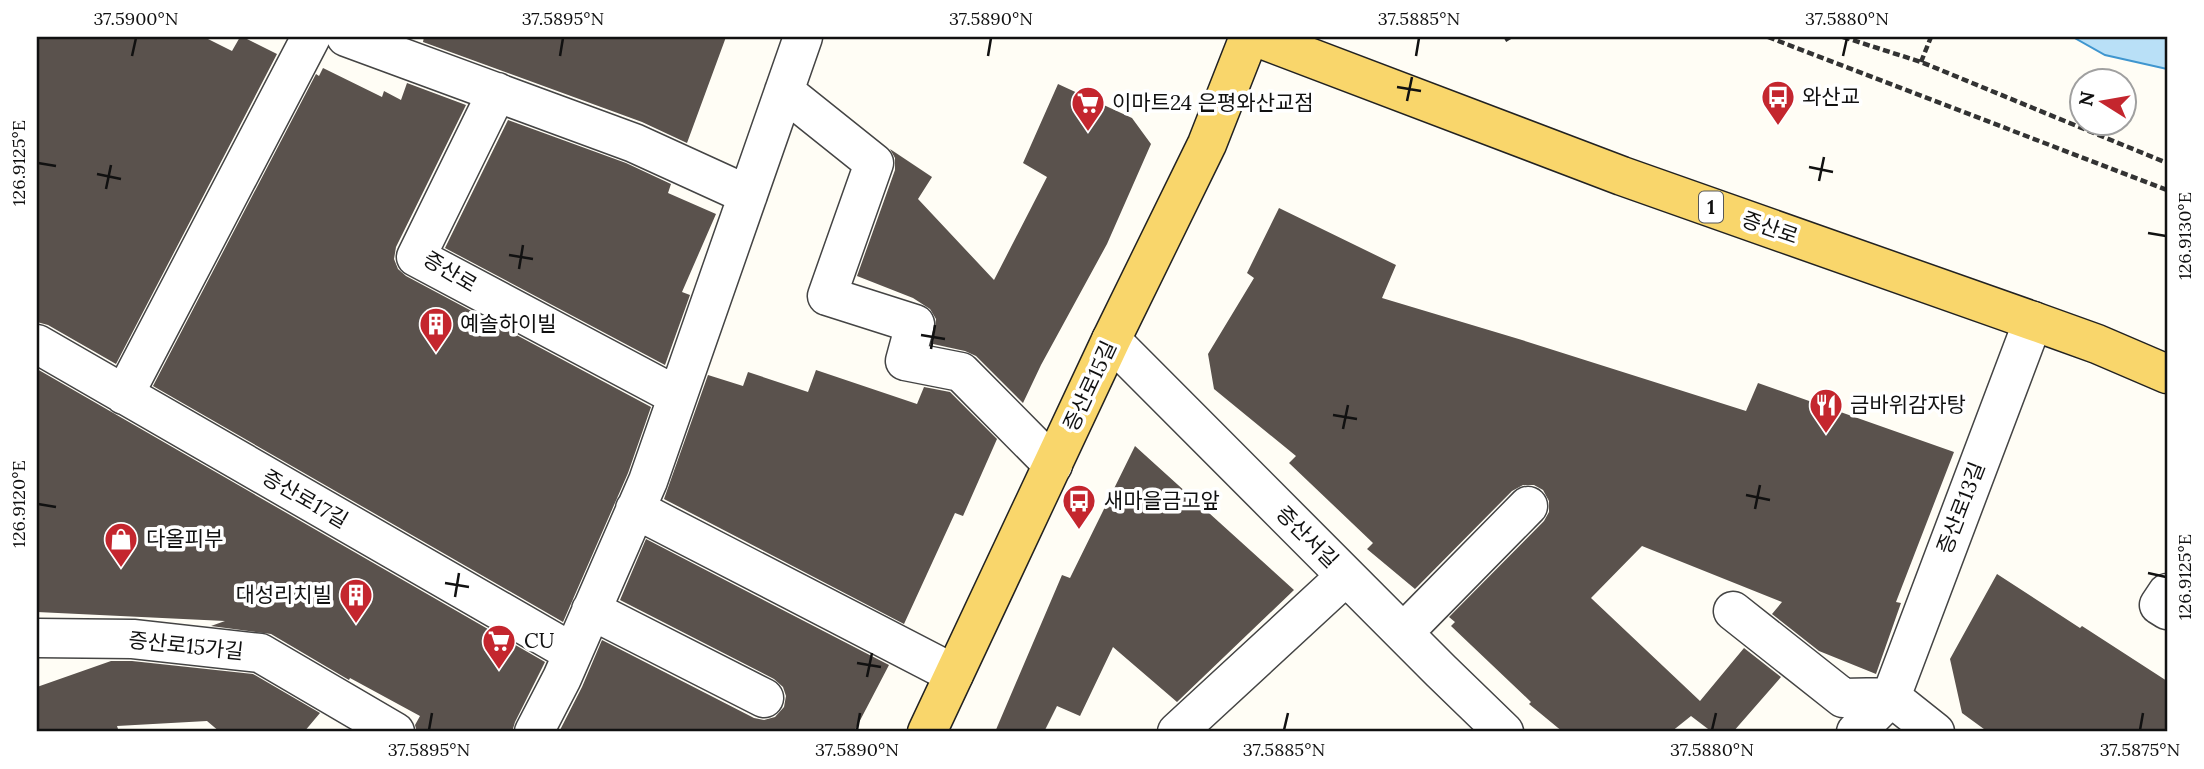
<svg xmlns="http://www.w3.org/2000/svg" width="2204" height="769" font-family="Lora,'Noto Sans KR',serif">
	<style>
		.water { fill: #b9e0f7; stroke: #3f96cf; stroke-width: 2 }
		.building { fill: #5a524d }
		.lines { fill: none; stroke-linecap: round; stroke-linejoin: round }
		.minor-casing { stroke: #444; stroke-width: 41 }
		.major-casing { stroke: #222; stroke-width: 41 }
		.path { stroke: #333; stroke-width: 4.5; stroke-dasharray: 7 3.5; stroke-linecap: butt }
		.minor { stroke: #fff; stroke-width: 38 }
		.major { stroke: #f9d66b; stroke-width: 38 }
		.ticks { fill: none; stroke: #111; stroke-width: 2.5 }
		.labels { text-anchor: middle; stroke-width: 7; stroke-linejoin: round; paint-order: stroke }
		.shield { fill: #fff; stroke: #585858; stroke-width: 2 }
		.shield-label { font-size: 19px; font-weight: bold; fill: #111 }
		.poi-label { font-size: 21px; fill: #111; stroke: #fff; text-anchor: start }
		.street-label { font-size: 21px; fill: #111; stroke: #fff }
		.neatline { fill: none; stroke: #111; stroke-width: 2.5 }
		.ticks-label { font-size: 18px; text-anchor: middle; fill: #111 }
	</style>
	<rect width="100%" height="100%" fill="#fffdf5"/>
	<path class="water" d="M2073,37H2167V69L2105,55Z"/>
	<path class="building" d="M37,37H204L232,51L240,37H243L277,54L116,364L48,325L37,322Z
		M424,37H726L687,143L642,122L423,42Z
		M323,68L382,97L384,91L401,100L407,83L466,105L396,247L394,259L398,269L406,276L651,407L628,473L563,622L153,386L316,74L319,76Z
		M1058,84L1132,118L1151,144L1107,244L1041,365L1023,403L976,356L965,351L933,344L936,319L930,309L913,298L857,276L895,170V158L890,149L932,177L918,199L994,280L1047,177L1023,163Z
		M508,120L626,163L671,184L668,193L716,214L682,292L690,295L665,365L445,248Z
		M1279,208L1396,265L1382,298L1522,340L1746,411L1758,383L1954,452L1896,602L1901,603L1876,674L1819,651L1772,614L1782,602L1642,546L1591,598L1700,701L1744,648L1781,677L1733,732H1712L1691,716L1671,732H1563L1529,704L1531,702L1451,626L1455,622L1449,617L1544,521L1549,512V501L1543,490L1534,485H1523L1512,491L1415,589L1367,549L1373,543L1289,463L1296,456L1214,389L1208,354L1254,278L1247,273Z
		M37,369L545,662L515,722L512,732H417L415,725L420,716L350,678L349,680L271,634L211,626L225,621L37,612Z
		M816,370L917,404L924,387L950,392L997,439L963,516L955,513L904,624L664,499L708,375L743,386L748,372L808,392Z
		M1135,446L1294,590L1177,702L1113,647L1080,716L1057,706L1044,732H995L1062,575L1070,578Z
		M646,539L889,665L854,732H559L582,687L602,640L754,718L764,720L775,717L784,707L786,696L783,687L774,679L620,600Z
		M1997,574L2080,628L2082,626L2167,681V732H1988L1962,713L1950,659Z
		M111,661H132L253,674L320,713L304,732H220L207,721L117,726L119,732H37V687Z"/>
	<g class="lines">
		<defs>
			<path id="minor" d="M346,37L634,143L748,195
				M784,91L874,163L827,296L915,324L905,361L961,372L1053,465
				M497,92L416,257L677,396
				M1111,340L1441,671L1504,732
				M37,344L573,653
				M124,395L311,37
				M635,509L954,674
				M2167,593L2159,605L2167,610
				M591,610L764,698
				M1733,611L1843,698L1891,697L1935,732
				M1403,633L1528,506
				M37,638L133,639L260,653L395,732
				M534,732L562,678L648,481L803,37
				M1177,732L1346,576
				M1856,732L1891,697L2033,321"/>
			<path id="major" d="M1256,37L1622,176L2033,321L2097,344L2167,374
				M927,732L1111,340L1207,144L1249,37"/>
		</defs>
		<use href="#minor" class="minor-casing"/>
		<use href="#major" class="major-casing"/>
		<path class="path" d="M1768,37L2167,190
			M1843,37L1921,62L2167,163
			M1505,40L1510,37
			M1921,62L1931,37"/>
		<use href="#minor" class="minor"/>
		<use href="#major" class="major"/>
	</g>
	<path class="ticks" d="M132,56L136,38M560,56L563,38M988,56L991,38M1416,56L1419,38M1843,56L1847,38M1397,87L1421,91M1407,101L1412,77M38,163L56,166M1809,167L1833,172M97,174L121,179M1819,181L1824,157M106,189L111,165M2148,233L2166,236M509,255L533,259M519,269L523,245M921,335L945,339M931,349L935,325M1333,415L1357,419M1343,429L1348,405M1746,495L1770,500M38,504L56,507M1755,509L1760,485M2148,573L2166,577M445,583L469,587M455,597L459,573M857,663L881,667M867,677L872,653M429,730L432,713M857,730L860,713M1284,730L1288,713M1712,730L1716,713M2140,730L2143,713"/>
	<defs>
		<symbol id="bus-pin" viewBox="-11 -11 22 30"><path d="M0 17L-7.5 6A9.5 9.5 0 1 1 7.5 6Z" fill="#c4262e" stroke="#fff"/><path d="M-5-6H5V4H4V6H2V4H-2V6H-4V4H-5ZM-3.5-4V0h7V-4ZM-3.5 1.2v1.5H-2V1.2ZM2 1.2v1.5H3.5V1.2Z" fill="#fff"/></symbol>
		<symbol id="supermarket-pin" viewBox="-11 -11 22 30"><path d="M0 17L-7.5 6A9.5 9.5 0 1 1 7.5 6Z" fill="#c4262e" stroke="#fff"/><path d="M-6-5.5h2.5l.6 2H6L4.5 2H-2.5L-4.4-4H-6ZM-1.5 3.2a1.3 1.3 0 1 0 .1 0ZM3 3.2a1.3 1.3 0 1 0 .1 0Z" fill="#fff"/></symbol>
		<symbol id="building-pin" viewBox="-11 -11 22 30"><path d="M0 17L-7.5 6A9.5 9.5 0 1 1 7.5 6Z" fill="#c4262e" stroke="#fff"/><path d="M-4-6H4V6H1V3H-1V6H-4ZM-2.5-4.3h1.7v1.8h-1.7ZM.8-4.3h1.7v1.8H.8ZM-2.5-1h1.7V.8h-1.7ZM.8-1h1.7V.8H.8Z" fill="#fff"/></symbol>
		<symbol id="restaurant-pin" viewBox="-11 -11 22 30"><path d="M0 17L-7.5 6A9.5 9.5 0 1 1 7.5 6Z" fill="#c4262e" stroke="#fff"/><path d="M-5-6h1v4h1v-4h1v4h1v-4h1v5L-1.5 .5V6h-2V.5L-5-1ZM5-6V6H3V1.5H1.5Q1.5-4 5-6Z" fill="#fff"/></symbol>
		<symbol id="shop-pin" viewBox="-11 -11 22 30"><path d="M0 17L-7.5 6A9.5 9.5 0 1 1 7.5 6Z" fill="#c4262e" stroke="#fff"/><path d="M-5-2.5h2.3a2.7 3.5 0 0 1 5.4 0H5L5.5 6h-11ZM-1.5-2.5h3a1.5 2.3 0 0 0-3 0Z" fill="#fff"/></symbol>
	</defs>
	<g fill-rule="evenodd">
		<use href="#bus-pin" x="1759" y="78" width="38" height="52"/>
		<use href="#supermarket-pin" x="1069" y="84" width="38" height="52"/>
		<use href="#building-pin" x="417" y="305" width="38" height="52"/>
		<use href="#restaurant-pin" x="1807" y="386" width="38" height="52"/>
		<use href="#bus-pin" x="1060" y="482" width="38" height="52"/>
		<use href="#shop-pin" x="102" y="520" width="38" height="52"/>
		<use href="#building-pin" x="337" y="576" width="38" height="52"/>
		<use href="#supermarket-pin" x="480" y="622" width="38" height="52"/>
	</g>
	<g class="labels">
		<rect class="shield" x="1699" y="191.5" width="24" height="31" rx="5"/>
		<g class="shield-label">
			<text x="1711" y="214">1</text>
		</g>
		<g class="poi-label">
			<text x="1802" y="104">와산교</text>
			<text x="1112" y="110">이마트24 은평와산교점</text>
			<text x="460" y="331">예솔하이빌</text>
			<text x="1850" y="412">금바위감자탕</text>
			<text x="1104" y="508">새마을금고앞</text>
			<text x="146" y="546">다올피부</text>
			<text x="332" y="602" text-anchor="end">대성리치빌</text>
			<text x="524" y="648">CU</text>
		</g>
		<g class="street-label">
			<text transform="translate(1770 228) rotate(19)" y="7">증산로</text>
			<text transform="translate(450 272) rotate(31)" y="7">증산로</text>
			<text transform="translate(1090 386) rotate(-65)" y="7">증산로15길</text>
			<text transform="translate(305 499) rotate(30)" y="7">증산로17길</text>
			<text transform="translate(1961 508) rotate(-69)" y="7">증산로13길</text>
			<text transform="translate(1307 537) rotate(45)" y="7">증산서길</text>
			<text transform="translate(186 646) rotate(6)" y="7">증산로15가길</text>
		</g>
	</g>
	<rect width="2204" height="769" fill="none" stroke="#ffffff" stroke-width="77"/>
	<g transform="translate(2103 102) rotate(281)"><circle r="33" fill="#ffffff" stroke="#a0a0a0" stroke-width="2"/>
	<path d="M0-5L12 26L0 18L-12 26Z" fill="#c4262e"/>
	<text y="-10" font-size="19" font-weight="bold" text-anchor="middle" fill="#111111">N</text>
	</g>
	<rect x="38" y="38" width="2128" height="692" class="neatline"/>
	<g class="ticks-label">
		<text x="136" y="25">37.5900°N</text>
		<text x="563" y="25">37.5895°N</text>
		<text x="991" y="25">37.5890°N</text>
		<text x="1419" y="25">37.5885°N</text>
		<text x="1847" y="25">37.5880°N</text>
		<text transform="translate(19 163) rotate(-90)" y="6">126.9125°E</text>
		<text transform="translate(2185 236) rotate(-90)" y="6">126.9130°E</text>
		<text transform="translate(19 504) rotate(-90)" y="6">126.9120°E</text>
		<text transform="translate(2185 577) rotate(-90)" y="6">126.9125°E</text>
		<text x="429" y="756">37.5895°N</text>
		<text x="857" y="756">37.5890°N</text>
		<text x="1284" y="756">37.5885°N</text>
		<text x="1712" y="756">37.5880°N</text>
		<text x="2140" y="756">37.5875°N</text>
	</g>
</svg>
